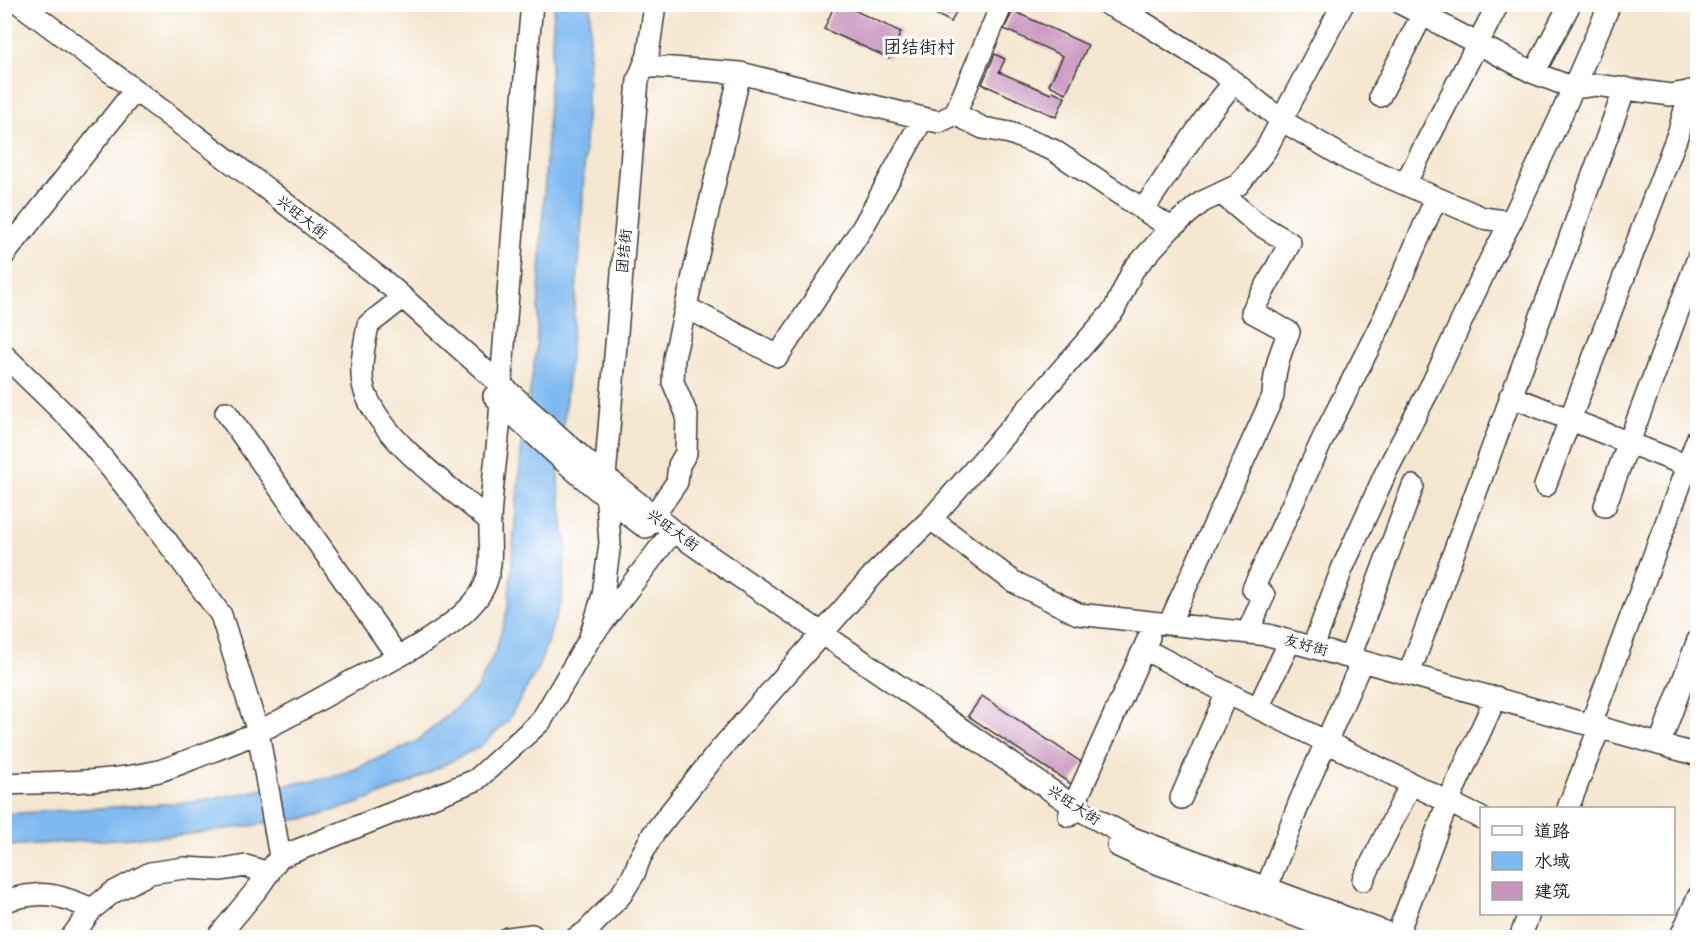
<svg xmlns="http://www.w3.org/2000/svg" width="1702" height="942" font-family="Kalam,'LXGW WenKai TC',sans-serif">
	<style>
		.water { fill: #7eb9f0; stroke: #4d6a86; stroke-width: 1.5 }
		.building { fill: #c994be }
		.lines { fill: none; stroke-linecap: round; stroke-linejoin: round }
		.minor-casing { stroke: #3d3a37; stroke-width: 24 }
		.minor { stroke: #fff; stroke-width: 21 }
		.labels { text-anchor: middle; stroke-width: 6; stroke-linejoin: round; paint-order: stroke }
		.street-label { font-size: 15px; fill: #1c1c1c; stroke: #fff }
		.quarter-label { font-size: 18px; fill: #1c1c1c; stroke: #fff }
	</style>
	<rect width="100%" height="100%" fill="#fff"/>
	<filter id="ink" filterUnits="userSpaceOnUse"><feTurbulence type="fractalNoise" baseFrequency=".0167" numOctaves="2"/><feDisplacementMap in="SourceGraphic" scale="12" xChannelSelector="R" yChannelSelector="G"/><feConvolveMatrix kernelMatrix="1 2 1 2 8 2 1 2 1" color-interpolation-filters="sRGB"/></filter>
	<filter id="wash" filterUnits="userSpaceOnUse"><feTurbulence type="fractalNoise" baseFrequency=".008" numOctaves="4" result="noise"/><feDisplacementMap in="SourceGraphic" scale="24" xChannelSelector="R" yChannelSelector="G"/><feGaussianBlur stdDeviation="1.35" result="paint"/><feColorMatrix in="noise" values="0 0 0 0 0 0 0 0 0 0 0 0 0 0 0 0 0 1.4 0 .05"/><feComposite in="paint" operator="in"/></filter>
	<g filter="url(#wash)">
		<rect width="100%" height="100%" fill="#f5e6cf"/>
		<path class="water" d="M554,5H591L581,240L558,482L566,546L562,599L539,666L507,722L481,746L409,783L360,803L308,818L182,835L5,846V814L193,802L341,775L416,742L476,690L496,650L508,608L521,453L536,351Z"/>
		<g id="blocks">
			<path class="building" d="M835,4H841L901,32L889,58L824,29Z
				M916,4H960L951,22Z
				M1013,11L1088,45L1066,93L1049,85L1063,56L1004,29Z
				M995,54L1005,59L999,72L1051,94L1053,91L1065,97L1056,117L982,84Z
				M982,696L1084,764L1071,784L968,716Z"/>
		</g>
	</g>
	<g filter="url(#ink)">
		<use href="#blocks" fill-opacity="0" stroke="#3d3a37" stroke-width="1.5"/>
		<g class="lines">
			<defs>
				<path id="minor" d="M20,4L267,189L390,286L591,465L673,531L1075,807L1127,836L1401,938
					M1107,4L1141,21L1220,71L1281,120L1349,160L1483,218L1511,222
					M1402,4L1534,73L1574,88L1596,85L1671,95L1698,90
					M644,66L740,73L939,122L955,114L1002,4
					M1534,73L1570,4
					M1380,96L1428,4
					M955,114L983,128L1010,133L1053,150L1171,228
					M1405,184L1498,4
					M1143,210L1207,116L1234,82
					M4,255L135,90
					M396,303L368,325C364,347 357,376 367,397C388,445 450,487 490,521
					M686,307L778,356L863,227L923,118
					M4,355L76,425L141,506L221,615L258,732L280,857
					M494,396C542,442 589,486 642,525
					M1510,396L1698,470
					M226,412L398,657
					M1545,486L1679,131L1690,91
					M1605,506L1698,258
					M931,519L1014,582L1078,614L1268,635L1698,755
					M646,527L677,482L679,465L686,453L687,415L673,382L674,358L740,73
					M1169,624L1273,396C1274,372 1279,354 1289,332L1252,312L1290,243L1255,222L1221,193
					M1248,632L1264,595L1253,589L1326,432L1384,318L1436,198
					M589,640L603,595L610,543L605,477L638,80L648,55L655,4
					M1313,647L1342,569L1386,472L1433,382L1491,258L1511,222L1559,120L1610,4
					M1144,649L1227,693L1481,818
					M1350,657L1413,486
					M1409,674L1625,88
					M1258,708L1290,641
					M1591,724L1698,437
					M1660,743L1698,640
					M4,784C55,782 109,783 159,771C176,766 193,758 210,752C227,745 244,739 260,731C292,715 322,698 352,681C389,662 462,627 482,591C495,568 489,544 490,520C492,474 502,429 501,384L523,99L532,4
					M1181,798L1227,693
					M1568,808L1600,726
					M1069,816L1149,637
					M1118,846L1146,859L1354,938
					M280,857L476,780L541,721L589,640L673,531
					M1363,880L1411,784
					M1262,900L1300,801L1362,661
					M4,901C42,890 56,893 92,909L112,893L150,873L184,868L222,870L246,866L269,873
					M71,938L92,909
					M217,938L258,888L276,862
					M508,938L532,935L535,938
					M576,938L586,932L621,895L634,874L640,858L653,834L718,752L874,574L931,519L1114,310L1133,270L1171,228L1202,202L1238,185L1265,151L1343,4
					M1396,938L1448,802L1496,697
					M1520,938L1529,914
					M1680,938L1698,897"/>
			</defs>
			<use href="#minor" class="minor-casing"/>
			<use href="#minor" class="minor"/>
		</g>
	</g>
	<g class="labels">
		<g class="street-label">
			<text transform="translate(302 217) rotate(38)" y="5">兴旺大街</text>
			<text transform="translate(624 251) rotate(-85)" y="5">团结街</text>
			<text transform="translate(673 530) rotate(36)" y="5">兴旺大街</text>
			<text transform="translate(1306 645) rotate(15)" y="5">友好街</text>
			<text transform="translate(1074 805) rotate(33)" y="5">兴旺大街</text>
		</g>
		<g class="quarter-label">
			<text x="919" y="53">团结街村</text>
		</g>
	</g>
	<rect width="1702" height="942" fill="none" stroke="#fff" stroke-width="24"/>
	<rect x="1480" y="807" width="195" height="108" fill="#ffffff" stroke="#a4a4a4" stroke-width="1.5"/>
	<rect x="1492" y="826" width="30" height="9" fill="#ffffff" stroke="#a4a4a4" stroke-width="1.5"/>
	<text x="1534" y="837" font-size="18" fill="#1c1c1c">道路</text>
	<rect x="1492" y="852" width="30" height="18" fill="#7eb9f0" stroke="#a4a4a4" stroke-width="1.5"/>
	<text x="1534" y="867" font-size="18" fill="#1c1c1c">水域</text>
	<rect x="1492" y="882" width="30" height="18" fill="#c994be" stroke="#a4a4a4" stroke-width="1.5"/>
	<text x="1534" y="897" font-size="18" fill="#1c1c1c">建筑</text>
</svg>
